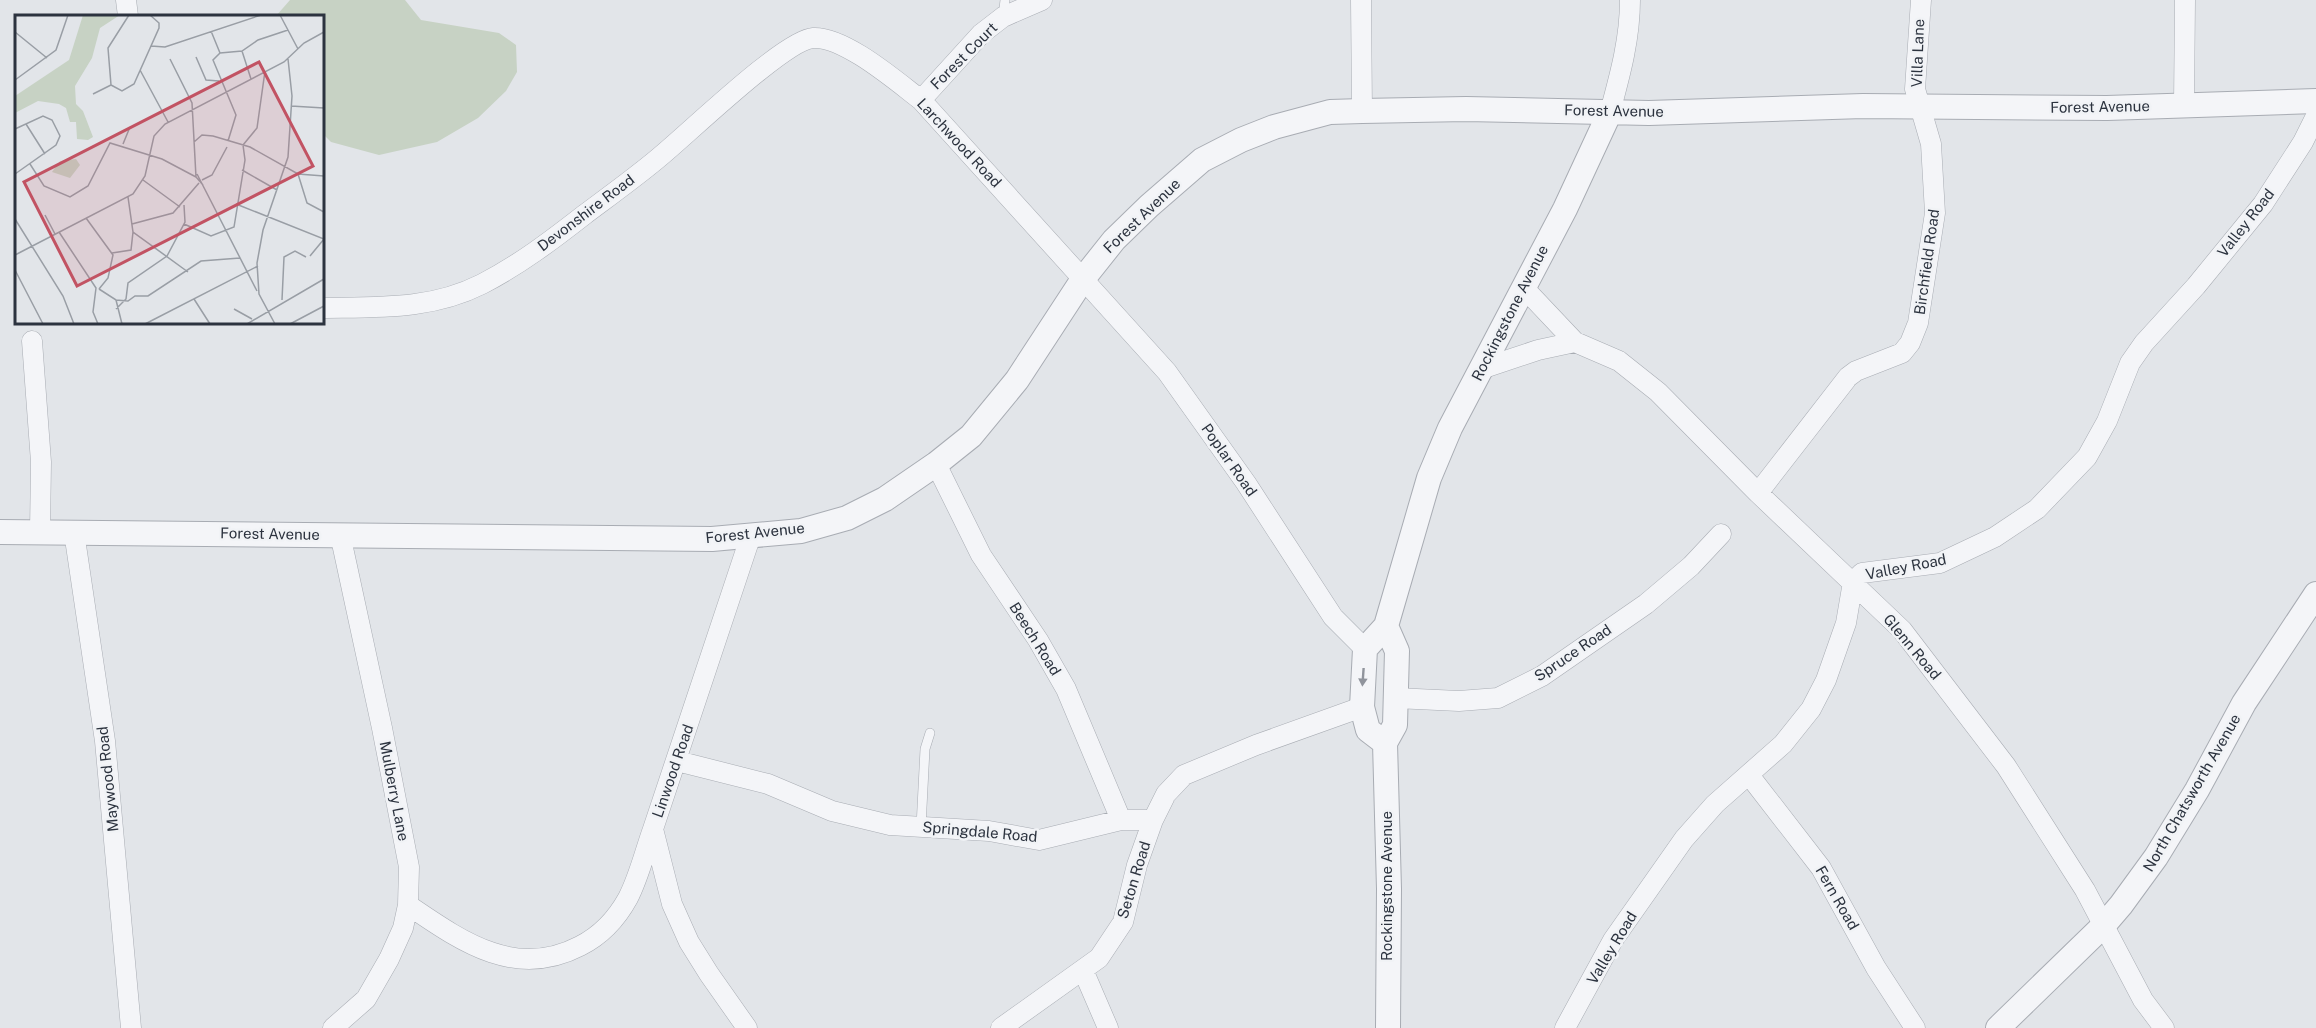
<svg xmlns="http://www.w3.org/2000/svg" width="2316" height="1028" font-family="'Public Sans',sans-serif">
	<style>
		.green { fill: #c7d2c4 }
		.lines { fill: none; stroke-linecap: round; stroke-linejoin: round }
		.service-casing { stroke: #a8acb3; stroke-width: 10 }
		.minor-casing { stroke: #a8acb3; stroke-width: 21 }
		.tertiary-casing { stroke: #a8acb3; stroke-width: 26 }
		.service { stroke: #f4f5f8; stroke-width: 9 }
		.minor { stroke: #f4f5f8; stroke-width: 20 }
		.tertiary { stroke: #f4f5f8; stroke-width: 24 }
		.oneway { fill: #90949c }
		.labels { text-anchor: middle; stroke-width: 5; stroke-linejoin: round; paint-order: stroke }
		.street-label { font-size: 15px; fill: #2c333f; stroke: #f1f3f6 }
		.inset-road { fill: none; stroke: #999ea5; stroke-width: 1.5 }
		.view { fill: #c25363; fill-opacity: 0.15; stroke: #c25363; stroke-width: 3 }
		.inset-edge { fill: none; stroke: #2c333f; stroke-width: 3 }
	</style>
	<rect width="100%" height="100%" fill="#e2e5e9"/>
	<path class="green" d="M290,0H405L421,20L499,33L516,45L517,72L506,91L478,118L437,142L379,155L331,142L323,134L322,16H276Z"/>
	<g class="lines">
		<defs>
			<path id="service" d="M1003,17L1005,0
				M921,827L925,749L930,733"/>
			<path id="minor" d="M126,0L128,16
				M1361,0L1362,111
				M921,100L981,34L1003,17L1042,0
				M2184,105L2185,0
				M1610,112C1620,75 1630,39 1630,0
				M1523,287L1575,342
				M322,308C378,307 431,310 482,284C519,265 552,240 584,215C608,197 633,179 656,160C685,137 784,40 813,38C844,36 896,81 921,100L1167,372L1246,483L1333,617L1365,649
				M32,341L41,462L40,532
				M1481,369L1538,350L1575,342L1619,361L1658,392L1758,493L1902,630L2006,766L2085,890L2143,1000L2164,1028
				M936,464L981,555L1038,640L1066,689L1121,820
				M1758,493L1848,377L1856,371L1902,353L1910,343L1918,323L1935,213L1931,144L1915,89L1921,0
				M74,532L105,741L131,1028
				M1395,698L1459,701L1498,698L1542,676L1646,604L1691,566L1721,534
				M677,761L768,784L832,811L890,825L989,831L1039,840L1121,820H1153
				M1749,775L1821,868L1876,968L1915,1028
				M408,905C461,941 515,980 580,946C600,936 617,918 628,898C639,877 645,851 653,829
				M1083,970L1108,1028
				M333,1028L366,999L389,959L403,928L408,905L409,867L382,728L340,534
				M747,1028L709,974L689,942L672,904L653,829L751,535
				M1001,1028L1099,958L1123,922L1137,865L1153,820L1166,794L1184,775L1256,745L1362,707
				M1565,1028L1613,940L1684,839L1715,804L1783,744L1811,709L1826,680L1846,623L1853,582L1862,573L1940,563L1995,537L2037,509L2087,457L2107,421L2130,363L2144,343L2196,286L2263,204L2303,142L2316,116"/>
			<path id="tertiary" d="M0,532L712,539L801,531L847,518L885,499L936,464L971,436L1017,380L1083,279L1114,240L1149,206L1202,160L1241,140L1274,127L1330,112L1362,111L1466,109L1649,113L1863,106L2107,108L2316,101
				M1386,626L1397,651L1395,725L1385,743L1389,889L1388,1028
				M1385,743L1368,730L1362,707L1365,649L1386,626L1429,478L1450,428L1565,209L1610,112
				M1998,1028L2103,926L2121,905L2156,857L2197,790L2244,703L2316,594"/>
		</defs>
		<use href="#service" class="service-casing"/>
		<use href="#minor" class="minor-casing"/>
		<use href="#tertiary" class="tertiary-casing"/>
		<use href="#service" class="service"/>
		<use href="#minor" class="minor"/>
		<use href="#tertiary" class="tertiary"/>
	</g>
	<defs><path id="oneway-solid" d="M-6-.8H1V-3.2L6.5 0L1 3.2V.8H-6Z" transform="scale(1.5)"/></defs>
	<use class="oneway" href="#oneway-solid" transform="translate(1363 677) rotate(94)"/>
	<g class="labels">
		<g class="street-label">
			<text transform="translate(1918 53) rotate(-88)" y="5">Villa Lane</text>
			<text transform="translate(964 56) rotate(-45)" y="5">Forest Court</text>
			<text transform="translate(2100 107) rotate(-1)" y="5">Forest Avenue</text>
			<text transform="translate(1614 111) rotate(1)" y="5">Forest Avenue</text>
			<text transform="translate(959 143) rotate(47)" y="5">Larchwood Road</text>
			<text transform="translate(586 213) rotate(-37)" y="5">Devonshire Road</text>
			<text transform="translate(1142 216) rotate(-44)" y="5">Forest Avenue</text>
			<text transform="translate(2246 223) rotate(-52)" y="5">Valley Road</text>
			<text transform="translate(1927 262) rotate(-82)" y="5">Birchfield Road</text>
			<text transform="translate(1510 313) rotate(-63)" y="5">Rockingstone Avenue</text>
			<text transform="translate(1229 460) rotate(55)" y="5">Poplar Road</text>
			<text transform="translate(755 533) rotate(-6)" y="5">Forest Avenue</text>
			<text transform="translate(270 534) rotate(1)" y="5">Forest Avenue</text>
			<text transform="translate(1906 567) rotate(-11)" y="5">Valley Road</text>
			<text transform="translate(1035 639) rotate(58)" y="5">Beech Road</text>
			<text transform="translate(1912 647) rotate(50)" y="5">Glenn Road</text>
			<text transform="translate(1573 653) rotate(-34)" y="5">Spruce Road</text>
			<text transform="translate(673 771) rotate(-71)" y="5">Linwood Road</text>
			<text transform="translate(108 779) rotate(-96)" y="5">Maywood Road</text>
			<text transform="translate(394 791) rotate(79)" y="5">Mulberry Lane</text>
			<text transform="translate(2192 793) rotate(-60)" y="5">North Chatsworth Avenue</text>
			<text transform="translate(980 832) rotate(5)" y="5">Springdale Road</text>
			<text transform="translate(1134 880) rotate(-73)" y="5">Seton Road</text>
			<text transform="translate(1387 886) rotate(-90)" y="5">Rockingstone Avenue</text>
			<text transform="translate(1837 898) rotate(60)" y="5">Fern Road</text>
			<text transform="translate(1612 948) rotate(-59)" y="5">Valley Road</text>
		</g>
	</g>
	<g transform="translate(15 15)">
		<rect width="309" height="309" fill="#e2e5e9"/>
		<path d="M68,0H105L85,13L77,43L60,71L61,89L68,96L78,122L73,125L62,124L61,107H55L51,93L44,89L23,86L0,98V81L54,45ZM61,144L65,150L55,163L37,157L45,146Z" fill="#c7d2c4"/>
		<path class="inset-road" d="M265,0L283,34M196,16L205,38M0,17L32,43M136,31L150,32L246,0M227,36L236,64M205,38L198,45L221,100L213,126M205,38L227,36L243,25L273,15M181,42L191,65L204,66M155,44L177,88L181,162L188,170M125,55L153,107M0,65L41,35L53,0M96,70L107,76L119,69L144,13V8L135,0M96,70L93,33L114,0M78,79L96,70M276,91L309,93M11,109L30,139M0,114L28,101L37,105L45,121L41,130L0,159M309,123V164M179,127L187,120L198,121L235,132L283,159L309,161M108,129L115,112M15,149L29,171L55,182L73,171L95,128L147,144L181,162M227,155L262,175M182,159L242,276M283,159L292,188L309,197M128,165L165,192M187,165L197,160L212,132M113,182L118,217L173,257M221,189L309,224L295,241M30,200L40,219M71,203L98,240L93,263L84,274M0,204L48,281L59,309M117,209L158,198L184,168M169,209L196,221L219,212L230,145L228,130L242,113L250,56M44,217L81,273L78,297L83,309M97,238L116,235L118,217M0,240L118,179L130,161L139,121L150,109L269,47L289,28L309,17M0,255L28,309M84,274L101,285L113,286L120,281H133L186,246L225,243M179,284L195,309M101,285L107,309M267,285L269,242L280,236L291,242M101,294L111,284L113,268L152,241L170,207L169,190M219,294L237,304M130,309L243,251M232,309L309,264M260,309L244,279L242,248L248,215L273,142L277,81L273,44M275,309L309,291"/>
		<path class="view" d="M244,47L298,151L62,271L9,167Z"/>
		<rect width="309" height="309" class="inset-edge"/>
	</g>
</svg>
